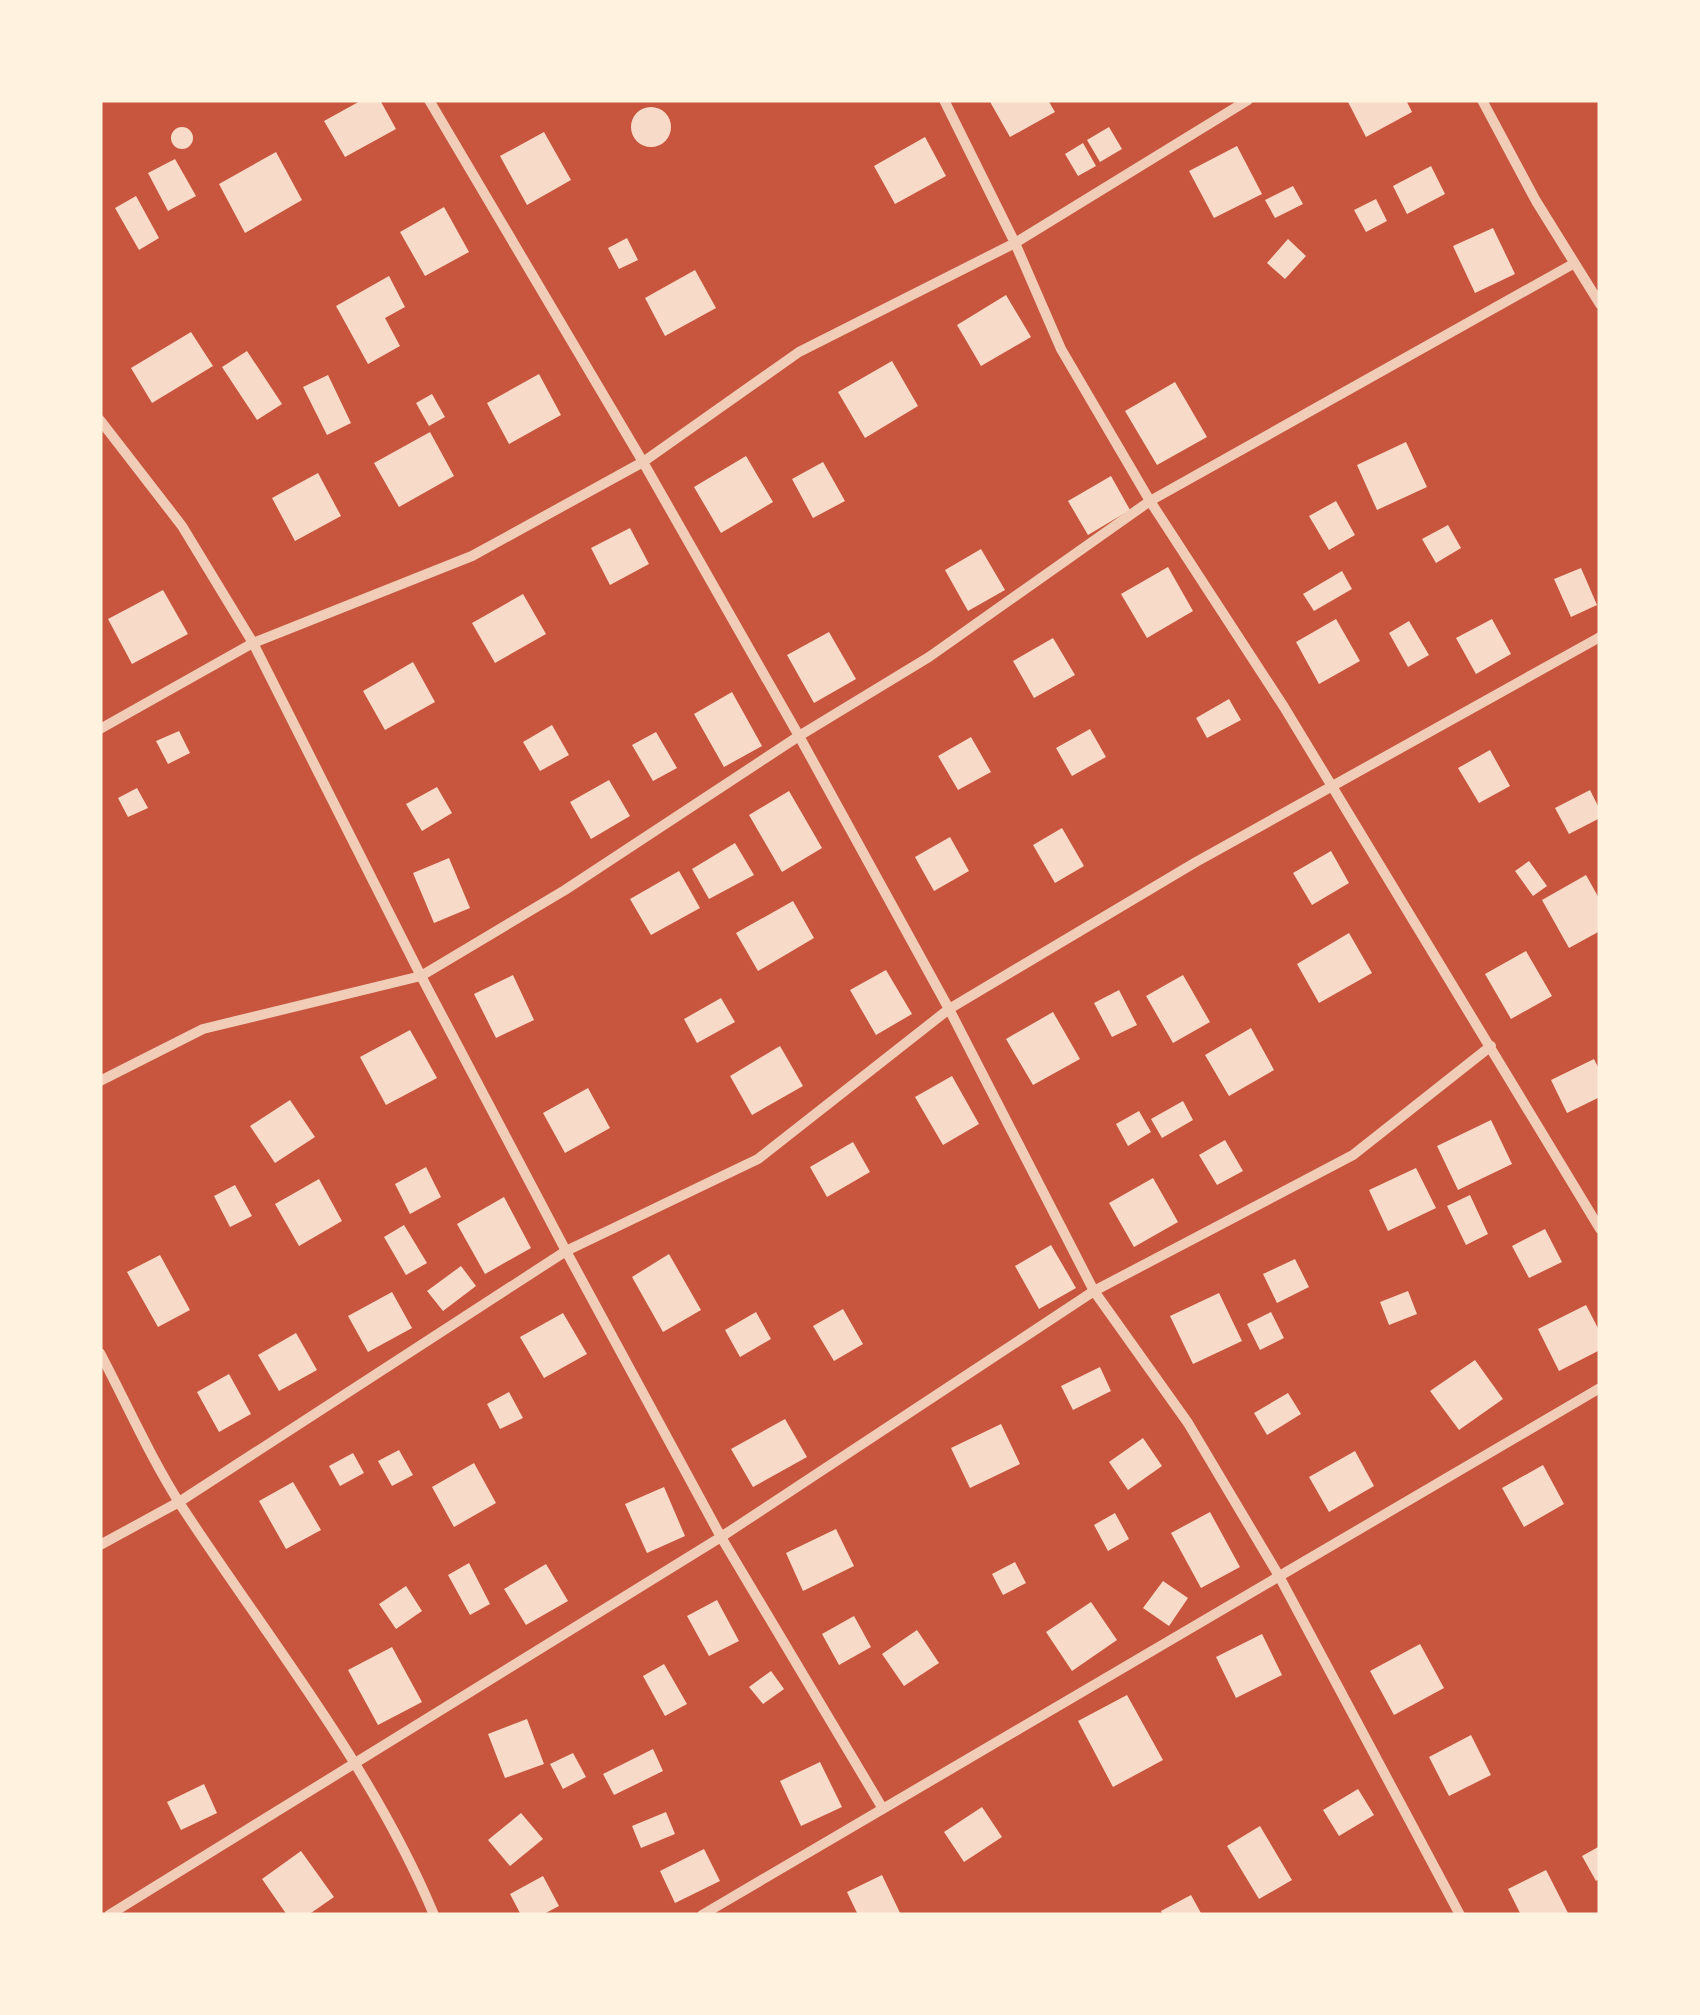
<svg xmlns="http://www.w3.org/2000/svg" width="1700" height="2015" font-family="Barlow,sans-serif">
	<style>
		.building { fill: #f7dbc8 }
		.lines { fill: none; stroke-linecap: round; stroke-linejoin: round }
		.minor { stroke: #f1ccb7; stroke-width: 10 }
	</style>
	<rect width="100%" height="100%" fill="#c8553d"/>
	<path class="building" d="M362,100H380L396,129L345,157L324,121Z
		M989,100H1048L1055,112L1010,137Z
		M1347,100H1406L1412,112L1366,137Z
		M631 127a20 20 0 1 1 40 0a20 20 0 1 1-40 0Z
		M171 138a11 11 0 1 1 22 0a11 11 0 1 1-22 0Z
		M1109,127L1122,149L1100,162L1087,140Z
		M544,132L571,180L527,205L500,156Z
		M925,137L946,176L895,204L874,166Z
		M1083,143L1096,166L1078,176L1065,154Z
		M1237,146L1262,194L1214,218L1189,171Z
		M276,152L302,200L245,233L219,184Z
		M175,159L196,196L168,211L148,173Z
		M1431,166L1445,194L1407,214L1393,186Z
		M1293,186L1303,204L1275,218L1265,200Z
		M136,196L159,238L139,250L115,208Z
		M1376,199L1387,221L1366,232L1354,210Z
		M444,207L469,252L425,276L400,232Z
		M1493,228L1515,274L1475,293L1453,246Z
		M627,238L638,260L619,269L608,248Z
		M1288,239L1306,256L1285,279L1267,263Z
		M695,270L716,308L665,336L645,298Z
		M389,276L405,307L385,318L400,346L368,364L336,306Z
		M1006,295L1031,337L981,366L957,325Z
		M191,332L213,366L152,403L131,368Z
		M247,351L282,404L257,420L222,367Z
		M892,361L918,406L865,438L838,392Z
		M539,374L561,415L509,444L487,403Z
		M328,375L351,423L327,435L303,387Z
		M1175,382L1207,437L1157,465L1125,411Z
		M432,394L445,417L429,426L416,403Z
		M430,432L454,476L399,507L374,463Z
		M1406,442L1427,487L1377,510L1357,465Z
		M746,456L773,502L721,533L694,487Z
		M823,462L845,501L813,518L792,479Z
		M318,473L341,516L295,541L272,498Z
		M1111,476L1130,510L1088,535L1068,501Z
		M1336,501L1355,535L1329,550L1309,516Z
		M1448,525L1461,548L1436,563L1422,539Z
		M630,528L649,564L610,585L591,548Z
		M981,549L1005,590L968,611L945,570Z
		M1168,567L1193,611L1147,638L1121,594Z
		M1581,568L1597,605L1571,617L1554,579Z
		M1342,571L1352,589L1314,611L1303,594Z
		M163,590L188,634L132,664L108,619Z
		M523,594L546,634L495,663L472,623Z
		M1336,619L1360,661L1319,684L1296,642Z
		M1492,619L1511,654L1476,674L1456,638Z
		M1409,621L1429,655L1408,667L1389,633Z
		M829,632L856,679L814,703L787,655Z
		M1053,638L1075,675L1034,698L1013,661Z
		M413,662L435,702L385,730L363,691Z
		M732,692L762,746L724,767L694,714Z
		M1229,699L1241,720L1207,738L1196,718Z
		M552,725L569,755L540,771L523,742Z
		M1090,729L1106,757L1072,776L1056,748Z
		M179,731L190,753L168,764L156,741Z
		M656,732L677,768L653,781L632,745Z
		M971,737L991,772L958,790L938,756Z
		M1490,750L1510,786L1479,803L1458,768Z
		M609,780L630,816L591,839L570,802Z
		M437,787L452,813L422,831L406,804Z
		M137,788L148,808L128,817L118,798Z
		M1590,790L1600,810V818L1569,834L1555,808Z
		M789,791L822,848L782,872L749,815Z
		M1062,828L1084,866L1055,883L1033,845Z
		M950,837L969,871L934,891L915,857Z
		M735,843L754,875L709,899L692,869Z
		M1331,851L1349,883L1312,905L1293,873Z
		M449,858L470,908L434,923L413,873Z
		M1529,861L1547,886L1533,896L1515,871Z
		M679,871L700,908L651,935L630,899Z
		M1586,875L1600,900V931L1569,948L1542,900Z
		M793,901L814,938L758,971L736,933Z
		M1349,933L1372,973L1319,1003L1297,964Z
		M1526,951L1552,996L1511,1019L1485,974Z
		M886,970L912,1014L876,1035L850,990Z
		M513,975L534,1020L496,1038L474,994Z
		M1183,975L1210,1022L1173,1043L1146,996Z
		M1119,990L1137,1025L1112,1037L1094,1003Z
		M721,998L735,1022L697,1043L684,1019Z
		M1053,1012L1080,1059L1033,1085L1006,1039Z
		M1251,1028L1274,1070L1229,1096L1205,1055Z
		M410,1030L437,1078L386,1105L360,1057Z
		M780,1046L803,1086L752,1115L730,1076Z
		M1594,1059L1600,1071V1097L1567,1113L1551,1080Z
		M952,1076L979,1124L943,1145L915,1097Z
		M588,1088L610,1128L565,1153L543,1113Z
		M290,1100L315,1137L275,1163L250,1126Z
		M1183,1101L1193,1120L1162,1138L1151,1119Z
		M1139,1111L1151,1132L1128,1146L1116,1124Z
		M1491,1120L1512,1164L1458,1190L1437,1146Z
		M1225,1140L1243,1171L1217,1185L1199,1155Z
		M853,1142L870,1172L827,1197L810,1167Z
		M426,1167L441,1197L410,1214L395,1184Z
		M1416,1168L1436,1208L1388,1231L1369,1190Z
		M1153,1178L1178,1222L1134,1247L1109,1203Z
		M319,1179L342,1221L299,1246L275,1204Z
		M235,1185L252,1216L230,1227L214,1196Z
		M1470,1195L1488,1234L1466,1245L1447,1206Z
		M504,1197L531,1248L485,1274L457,1224Z
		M404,1225L427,1263L406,1275L384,1237Z
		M1545,1229L1562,1262L1529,1278L1512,1246Z
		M1051,1245L1076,1288L1039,1309L1015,1266Z
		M669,1254L701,1310L663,1332L632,1277Z
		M160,1255L190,1310L158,1327L127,1272Z
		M1295,1259L1309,1287L1277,1303L1263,1274Z
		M461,1266L476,1286L443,1311L427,1291Z
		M1408,1291L1417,1314L1389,1325L1380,1302Z
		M392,1292L412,1328L368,1352L348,1316Z
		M1219,1293L1242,1341L1193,1364L1170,1316Z
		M1586,1305L1600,1332V1350L1559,1371L1538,1329Z
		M843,1309L863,1344L834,1361L813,1326Z
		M756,1312L771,1339L740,1357L725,1330Z
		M1271,1312L1284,1338L1260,1350L1247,1324Z
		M563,1313L587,1354L544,1378L520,1337Z
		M296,1333L317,1370L279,1391L258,1355Z
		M1475,1360L1503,1399L1459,1430L1430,1391Z
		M1100,1367L1111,1391L1073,1410L1061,1386Z
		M229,1374L251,1414L219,1432L197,1392Z
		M509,1392L523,1418L500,1429L487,1404Z
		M1288,1393L1301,1414L1267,1435L1254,1413Z
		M785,1419L807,1457L753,1487L731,1449Z
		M1001,1424L1020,1464L970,1488L951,1448Z
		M1143,1438L1162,1466L1128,1490L1109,1462Z
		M399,1450L413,1475L392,1486L378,1461Z
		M1355,1451L1374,1486L1329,1512L1309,1477Z
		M353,1453L364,1473L340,1486L329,1466Z
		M474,1463L496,1503L454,1527L432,1487Z
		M1543,1465L1564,1504L1524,1527L1502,1488Z
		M293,1482L321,1530L286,1549L259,1501Z
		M664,1487L685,1536L647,1553L625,1504Z
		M1210,1512L1240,1567L1201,1588L1171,1533Z
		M1115,1513L1129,1539L1108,1551L1094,1525Z
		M836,1529L854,1566L803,1591L786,1553Z
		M1015,1562L1026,1583L1003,1595L992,1574Z
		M469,1563L490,1604L470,1615L448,1575Z
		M546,1564L568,1601L526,1625L504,1589Z
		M1163,1581L1188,1598L1169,1626L1143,1608Z
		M406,1586L422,1611L396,1629L379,1604Z
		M717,1600L739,1641L709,1656L687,1616Z
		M1091,1602L1117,1640L1072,1671L1046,1632Z
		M854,1616L871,1647L839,1665L822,1634Z
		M917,1630L939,1663L904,1686L882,1654Z
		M1262,1634L1282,1675L1236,1698L1216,1657Z
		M1420,1644L1444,1688L1394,1715L1370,1671Z
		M392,1647L422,1702L378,1725L348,1670Z
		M664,1664L687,1704L665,1716L643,1676Z
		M771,1671L784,1689L763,1704L749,1687Z
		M1127,1695L1163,1760L1113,1787L1078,1721Z
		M527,1719L544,1764L505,1778L488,1734Z
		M1471,1735L1491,1775L1449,1796L1429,1757Z
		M653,1749L663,1771L614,1795L603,1774Z
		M573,1753L586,1777L563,1789L550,1764Z
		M820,1762L842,1807L801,1826L780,1781Z
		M204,1784L217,1813L181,1830L167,1802Z
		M1358,1789L1374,1815L1339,1836L1323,1810Z
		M982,1807L1002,1837L964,1862L944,1832Z
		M666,1812L675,1834L641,1848L632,1826Z
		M521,1813L543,1839L510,1866L488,1840Z
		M1260,1826L1292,1880L1259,1899L1227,1846Z
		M1600,1846V1878L1596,1881L1582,1856Z
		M704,1849L720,1881L675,1903L660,1871Z
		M301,1851L334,1897L308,1915H287L262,1879Z
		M1546,1870L1568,1913L1521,1915L1508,1889Z
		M882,1875L901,1915H858L847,1892Z
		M543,1876L559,1906L542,1915H521L510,1894Z
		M1191,1895L1202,1915H1163L1161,1911Z"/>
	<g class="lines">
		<path class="minor" d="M429,100L643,462L799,736L949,1009L1094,1291L1188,1423L1279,1576L1460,1915
			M944,100L1015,243L1061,349L1150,501L1284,707L1600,1229
			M1482,100L1536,201L1600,304
			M100,420L182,526L253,643L421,976L566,1251L721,1537L883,1809
			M100,729L253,643L472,556L643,462L799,352L1015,243L1248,100
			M100,1081L203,1029L421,976L565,890L799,736L929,657L1150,501L1573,264
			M100,1353C127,1404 151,1459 182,1507C269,1640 373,1768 434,1915
			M100,1545L179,1502L566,1251L758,1159L949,1009L1196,862L1600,637
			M109,1915L721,1537L1094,1291L1353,1155L1491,1046
			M702,1915L1600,1388"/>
	</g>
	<rect width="1700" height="2015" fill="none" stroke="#fff3e0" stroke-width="205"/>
</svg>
